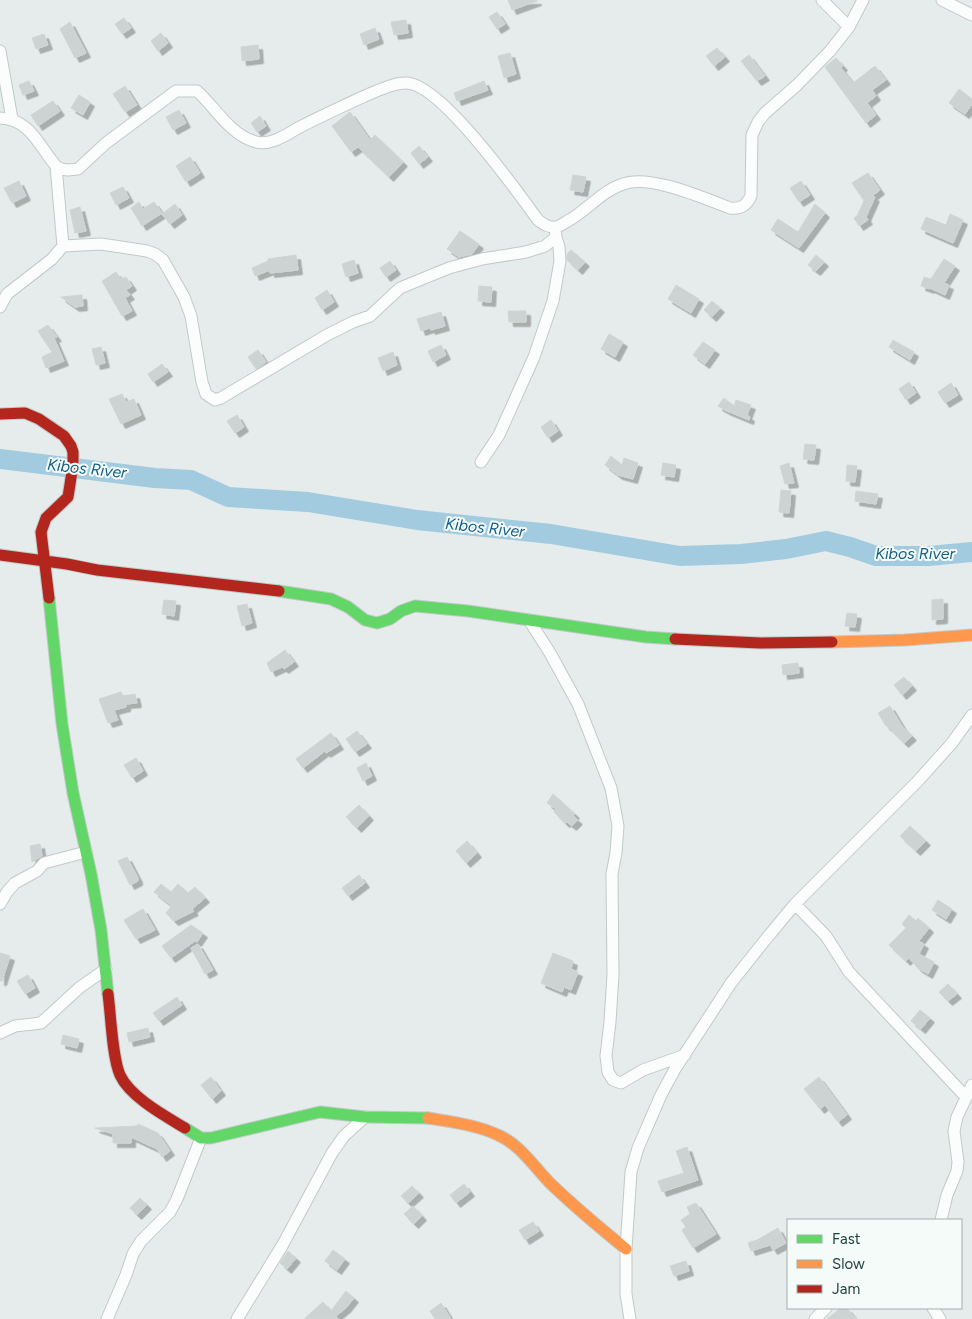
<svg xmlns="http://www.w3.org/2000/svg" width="972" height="1319" font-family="Figtree,sans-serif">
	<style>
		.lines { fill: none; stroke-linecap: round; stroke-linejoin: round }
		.river { stroke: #a3cbdf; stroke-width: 20 }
		.building { fill: #ccd3d2; stroke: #ced5d4; filter: url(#shadow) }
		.street-casing { stroke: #c3c9c8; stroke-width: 13 }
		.fast-casing { stroke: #c1cac9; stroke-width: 13 }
		.slow-casing { stroke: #c1cac9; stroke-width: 13 }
		.jam-casing { stroke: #c1cac9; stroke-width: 13 }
		.street { stroke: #fbfcfc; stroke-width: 11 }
		.fast { stroke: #63d668; stroke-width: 11 }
		.slow { stroke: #ff974d; stroke-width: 11 }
		.jam { stroke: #b3261e; stroke-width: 11 }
		.labels { text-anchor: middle; stroke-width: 4; stroke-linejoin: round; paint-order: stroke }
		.water-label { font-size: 16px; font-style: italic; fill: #135e86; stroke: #f5fbf9 }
	</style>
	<defs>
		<filter id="shadow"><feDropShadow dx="4.5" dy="4.5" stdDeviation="0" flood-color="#0004"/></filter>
	</defs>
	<rect width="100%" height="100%" fill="#e6eceb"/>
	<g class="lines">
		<path class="river" d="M0,459L155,478L191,480L228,497L308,502L417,520L551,534L680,556L741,554L786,549L826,541L850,547L876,556H929L972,552"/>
	</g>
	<path class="building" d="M508,0H537V1L512,10Z
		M497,12L505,24L497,29L489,17Z
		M124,18L131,28L122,34L115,24Z
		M406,20L408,33L394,35L391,22Z
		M70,22L86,53L75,58L60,29Z
		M375,28L379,39L364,45L360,34Z
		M161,33L168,43L158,51L151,41Z
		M44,34L48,45L36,49L32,38Z
		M258,45L259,59L242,61L241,47Z
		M717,48L725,57L714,66L706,56Z
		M510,53L516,74L504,78L498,56Z
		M749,55L765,76L757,81L741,61Z
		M836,58L843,66L841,68L853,83L875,66L886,80L872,90L876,96L867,103L876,115L866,123L825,67Z
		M29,81L34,91L23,95L19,85Z
		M484,81L488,90L457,101L454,93Z
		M125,86L137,105L125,112L113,94Z
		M959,89L972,99V104L965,114L949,103Z
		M79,95L90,102L83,115L71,108Z
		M53,101L60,111L38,126L31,115Z
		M179,110L186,123L173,130L166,117Z
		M350,112L370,140L375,135L403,162L389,177L358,147L351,152L332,126Z
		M260,116L266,126L257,132L251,123Z
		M419,146L428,157L419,164L411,153Z
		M190,157L200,173L186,182L176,166Z
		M868,173L880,190L872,196L875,197L866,217L868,220L859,226L854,218L857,216L864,201L852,183Z
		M573,175L586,177L583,192L570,190Z
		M19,181L26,196L12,203L4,188Z
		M801,181L810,195L799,202L790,188Z
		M123,187L129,198L116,205L110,193Z
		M139,202L143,209L154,202L162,213L142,226L131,208Z
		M175,204L182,215L170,224L162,214Z
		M815,204L825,213L799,248L771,230L778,219L798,232Z
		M80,207L86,231L75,233L70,210Z
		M950,214L963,220L953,243L921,229L926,217L946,225Z
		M460,231L479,244L472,254L459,257L447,249Z
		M571,250L585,262L578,270L567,260V254Z
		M296,255L298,270L270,273V270L255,276L252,268L268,261V259Z
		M816,255L824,262L816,271L808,265Z
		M944,259L955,266L944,283L949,285L945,295L930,288V289L921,286L924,277L931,279Z
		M354,260L358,273L346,277L342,264Z
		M390,261L396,270L386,277L380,268Z
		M116,272L121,279L126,277L132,286L126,290L130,295L125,298L132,311L122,316L102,281Z
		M676,285L699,299L691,313L668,299Z
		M479,286L492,287L491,302L478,301Z
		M327,290L334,302L322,310L315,298Z
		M82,295L83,306L75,307L61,297Z
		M712,301L720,308L712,317L704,310Z
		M508,311H526V322H509Z
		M441,312L445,326L431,330L430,328L421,331L417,319Z
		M48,325L57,337L54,338L64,361L46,368L42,357L52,352L38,331Z
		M609,334L623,342L615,357L601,349Z
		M893,340L914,352L910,360L889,347Z
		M703,342L715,350L705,364L693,355Z
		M441,345L446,355L433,362L428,351Z
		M101,347L105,363L96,365L92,349Z
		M258,350L266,362L256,369L248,357Z
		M393,352L397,365L383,371L378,358Z
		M162,364L168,372L153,382L148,374Z
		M909,382L916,393L906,400L899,389Z
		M951,383L958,395L945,403L938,392Z
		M122,394L126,402L134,399L141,415L121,424L109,399Z
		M724,398L734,406L736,400L751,405L747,415L750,417L749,420L727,411L718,406Z
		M237,415L244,427L235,433L227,421Z
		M551,420L558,431L548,438L541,427Z
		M805,444L816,445L814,460L803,459Z
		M611,456L622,465L624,458L638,463L633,479L618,475L605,465Z
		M663,463L676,465L674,477L661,475Z
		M789,463L794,483L785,484L780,466Z
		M847,465L857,466L855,482L846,481Z
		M781,490L791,491L789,513L779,512Z
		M856,491L878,494L876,504L855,501Z
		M943,599V619L932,620V600Z
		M164,600L176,601L174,616L162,614Z
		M247,604L252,623L242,626L237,606Z
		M847,613L857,614L855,627L845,626Z
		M285,650L294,662L284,669L282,667L271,672L267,663Z
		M798,663L799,673L783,675L782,665Z
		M904,677L912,686L902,695L894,685Z
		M121,692L123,696L135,694L137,703L126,704V707L114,710L118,720L108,723L99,699Z
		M890,706L902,726L912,736L904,743L887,726H886L878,713Z
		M357,731L367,744L355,752L346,739Z
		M331,733L339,745L326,753L325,751L303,768L296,759Z
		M136,758L143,771L132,778L124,765Z
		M366,763L372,776L363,781L357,768Z
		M553,794L575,814L573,816L578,820L572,826L567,822L565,823L554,812L556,809L547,803Z
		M359,805L369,816L357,828L346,817Z
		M910,826L926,841L916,851L900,836Z
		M467,841L477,853L466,863L456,851Z
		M40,844L42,856L32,862L30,846Z
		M127,857L138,878V881L130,885L118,861Z
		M359,875L365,883L348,896L342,888Z
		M161,884L171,892L178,884L188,893L195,887L205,898L192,909L194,911L174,921L166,913L172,906L154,892Z
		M938,900L952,909L946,919L932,910Z
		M143,909L155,930L136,939L124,920Z
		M909,915L916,921L918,918L929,928L919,941L924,944L919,954L934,962L928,974L918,968L909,958L906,961L889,945L906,928L902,924Z
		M191,925L203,933L197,942L195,941L171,958L162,946Z
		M198,944L213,970L205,974L191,948Z
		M0,953L10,956L2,981H0Z
		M553,953L573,961L571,969L578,972L571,990L564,987L562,992L541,983Z
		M28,975L35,988L25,994L17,981Z
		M948,984L957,994L948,1001L939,992Z
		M177,997L182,1005L159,1021L153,1013Z
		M920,1010L930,1018L921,1029L911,1021Z
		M148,1028L150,1037L129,1042L127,1033Z
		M63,1035L79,1039L77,1048L61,1044Z
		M211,1077L221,1091L212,1099L201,1085Z
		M819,1077L847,1115L838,1122L825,1105L820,1109L804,1089Z
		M138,1124L158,1133L170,1151L162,1157L157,1149L131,1137V1143H113V1134L95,1128L137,1126Z
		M687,1147L698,1180L662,1192L658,1181L684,1173L676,1151Z
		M464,1184L470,1192L456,1203L450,1195Z
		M412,1186L419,1193L408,1203L401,1196Z
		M140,1198L147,1205L137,1215L130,1208Z
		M696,1203L716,1234L693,1248L682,1230L686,1227L681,1220L690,1214L687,1207Z
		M413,1206L422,1216L414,1224L404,1214Z
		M533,1222L539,1231L525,1240L519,1230Z
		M778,1228L786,1243L773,1250L770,1245L751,1251L748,1243L757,1240Z
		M333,1250L345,1259L337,1270L325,1261Z
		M288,1251L296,1258L287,1269L280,1263Z
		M686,1261L689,1271L674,1276L670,1266Z
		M346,1291L354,1298L346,1308L336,1316L338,1319H304L323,1302L331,1311Z
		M441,1303L451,1319H435L430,1311Z
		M841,1308H847L856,1319H827Z"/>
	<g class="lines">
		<defs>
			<path id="street" d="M822,0L849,27
				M942,0L972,15
				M0,51L12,119
				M0,118C30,119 39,146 56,166L61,169L68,170L78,169L106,143L176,91H197C215,107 229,133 253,141C268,147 285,136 298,128C321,116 343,106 367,95C379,90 393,83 406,83C440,83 517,191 538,220C543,224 549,228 555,227C558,227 563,224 566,222C586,212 601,191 623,184C650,174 703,198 730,208C741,209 746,206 751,196L752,135L758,122L765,113L797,85L830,51L849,27L863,0
				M63,246L101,244L147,251L155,254L163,260L184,297L191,316L202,382L206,394L215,400L221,398L327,335L353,322L370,316L400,288L449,268L482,259L526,252L545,246L556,237L555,227
				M0,307L7,294L52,259L63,246L56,166
				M481,462L499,435L534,357L553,301L560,261L559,247L556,237
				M529,620L550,653L578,704L611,788L618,826L616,853L612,874L613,975L610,1022L606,1056L608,1072L613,1080L621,1083L643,1070L685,1055
				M0,904L7,892L15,883L37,871L44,863L86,852
				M795,904L826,936L849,972L966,1097
				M0,1033L15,1026L41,1023L79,988L106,969
				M941,1220L947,1195L957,1171L958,1162L954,1131L957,1117L972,1085
				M933,1308L940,1319
				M107,1319L126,1275L133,1254L141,1241L170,1212L177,1199L201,1138
				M237,1319L282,1246L332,1153L344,1136L365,1117
				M630,1319L626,1294V1249L631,1172L638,1148L661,1095L675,1069L731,983L766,939L795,904L917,782L952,743L972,715
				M815,1319L826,1308"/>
			<path id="fast" d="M279,591L331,599L348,607L365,620L377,623L390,619L401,611L415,606L468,611L646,637L675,639
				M49,598L62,724L73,793L91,874L101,930L108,994
				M185,1128L201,1138H211L320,1112L365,1117L428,1118"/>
			<path id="slow" d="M832,642L905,640L972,635
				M428,1118C451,1122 477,1125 498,1135C521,1145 534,1167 551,1184C575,1207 600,1228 626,1249"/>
			<path id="jam" d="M0,414L25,413L39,419L64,436L71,446L73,452V465L68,497L46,518L41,532L49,598
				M0,555L67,564L97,570L279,591
				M675,639L760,643L832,642
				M108,994C111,1015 112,1057 120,1075C130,1097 165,1116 185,1128"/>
		</defs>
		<use href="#street" class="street-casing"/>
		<use href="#fast" class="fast-casing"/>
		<use href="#slow" class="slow-casing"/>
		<use href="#jam" class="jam-casing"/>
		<use href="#street" class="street"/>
		<use href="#fast" class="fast"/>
		<use href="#slow" class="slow"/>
		<use href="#jam" class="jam"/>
	</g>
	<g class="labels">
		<g class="water-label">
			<text transform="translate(87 468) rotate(6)" y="6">Kibos River</text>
			<text transform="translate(485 527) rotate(6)" y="6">Kibos River</text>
			<text x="915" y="559">Kibos River</text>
		</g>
	</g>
	<rect x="787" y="1219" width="175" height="90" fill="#f5fbf9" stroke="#a0b1af"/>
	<rect x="797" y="1235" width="25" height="8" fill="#63d668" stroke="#a0b1af"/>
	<text x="832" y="1244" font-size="15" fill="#204340">Fast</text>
	<rect x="797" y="1260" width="25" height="8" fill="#ff974d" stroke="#a0b1af"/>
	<text x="832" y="1269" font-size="15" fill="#204340">Slow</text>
	<rect x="797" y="1285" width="25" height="8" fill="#b3261e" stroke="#a0b1af"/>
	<text x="832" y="1294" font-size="15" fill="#204340">Jam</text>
</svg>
